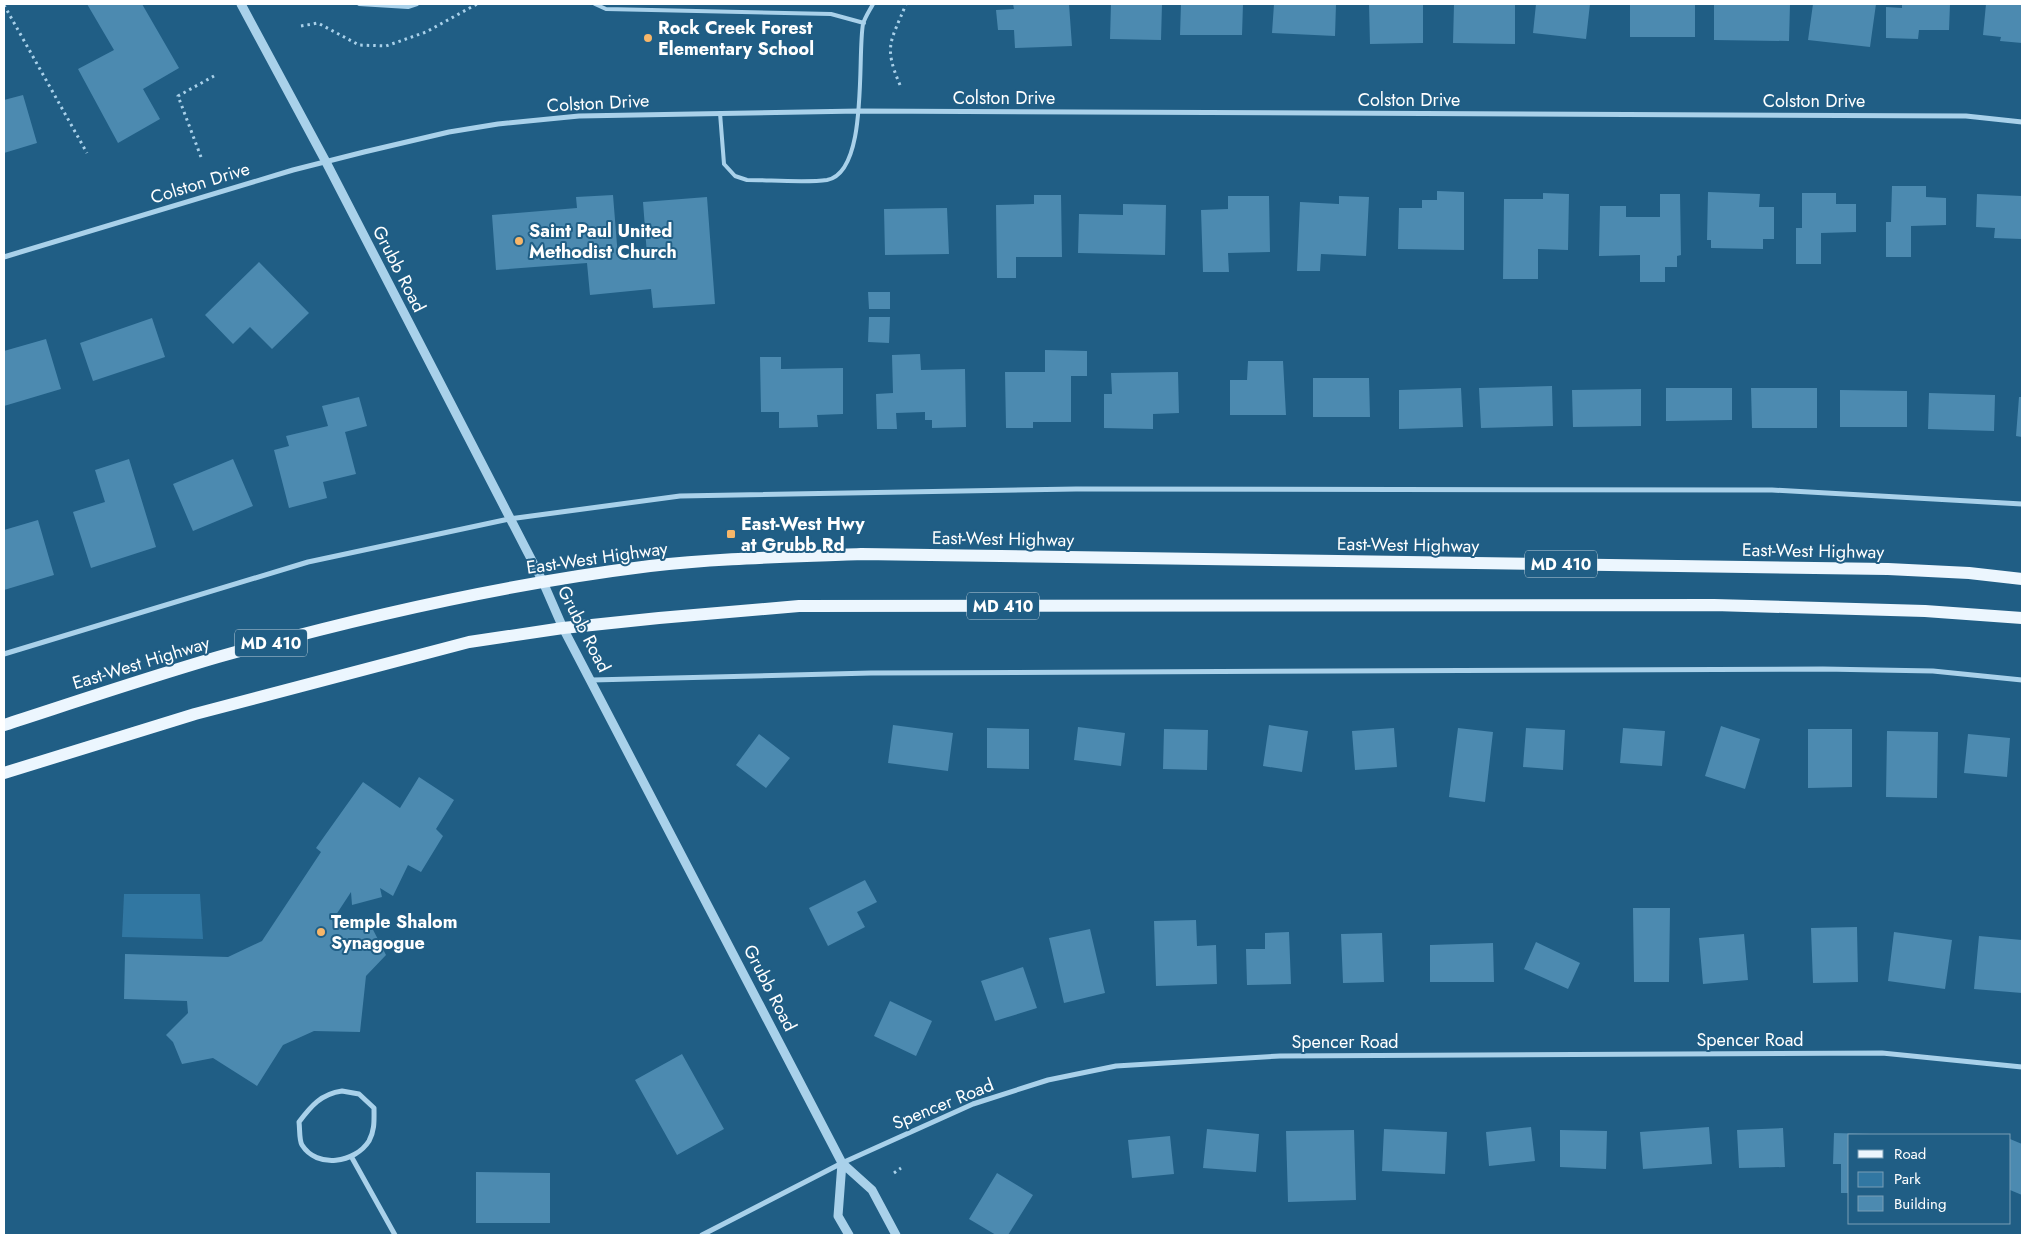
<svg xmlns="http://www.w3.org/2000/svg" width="2026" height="1239" font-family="Jost,sans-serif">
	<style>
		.green { fill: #3177a2 }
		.building { fill: #4c8ab0 }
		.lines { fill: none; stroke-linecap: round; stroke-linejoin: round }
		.path { stroke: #a9d1ea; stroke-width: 3; stroke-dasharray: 2.5 4; stroke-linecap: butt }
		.service { stroke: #a9d1ea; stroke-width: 4 }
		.minor { stroke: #a9d1ea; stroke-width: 5 }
		.tertiary { stroke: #a9d1ea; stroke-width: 9 }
		.primary { stroke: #ecf6fe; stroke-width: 12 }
		.poi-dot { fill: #f7b669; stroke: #205e85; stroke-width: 2 }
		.labels { text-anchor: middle; stroke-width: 4; stroke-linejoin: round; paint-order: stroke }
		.shield { fill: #205e85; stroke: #bccfda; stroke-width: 1 }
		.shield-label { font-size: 16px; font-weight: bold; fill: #fff }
		.poi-label { font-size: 18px; font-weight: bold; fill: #fff; stroke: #205e85; text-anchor: start }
		.street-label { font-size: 18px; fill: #fff; stroke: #205e85 }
	</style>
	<rect width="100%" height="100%" fill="#205e85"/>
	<path class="green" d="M124,894H200L203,939L122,937Z"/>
	<path class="building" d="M87,4H142L179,68L143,89L160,119L118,143L78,69L114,50Z
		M1013,4H1069L1072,46L1015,48L1014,30H998L996,10L1014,9Z
		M1111,4H1162L1161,40L1110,39Z
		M1181,4H1243L1242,35H1180Z
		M1274,4H1336L1335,36L1272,33Z
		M1369,4H1423V43L1370,44Z
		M1454,4H1515V44L1453,43Z
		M1536,4H1590L1586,39L1533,33Z
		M1630,4H1695V37H1630Z
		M1714,4H1790L1789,41L1714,40Z
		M1813,4H1876L1870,47L1808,40Z
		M1902,4H1950L1949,30H1919L1918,39L1886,38V7L1902,8Z
		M1986,4H2022V43L2000,41L2001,37L1983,35Z
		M23,95L37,143L4,153V100Z
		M1892,186H1926V197L1946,198V225L1911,226V257H1886V222H1891Z
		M1437,191L1464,192V250L1398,249L1399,208H1422V200H1437Z
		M1708,192L1760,194L1759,207H1774V239H1763V249L1711,248V240H1707Z
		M1543,193L1569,194L1568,250L1538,249V279H1503L1504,199H1543Z
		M1802,193H1836V204H1856V232L1821,233V264H1796V228H1802Z
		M1660,194H1680L1681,255L1677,256V267H1665V282H1640V255L1599,256L1600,206H1626V217H1660Z
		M1977,194L2022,196V239L1994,238L1995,228L1976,227Z
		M613,195L618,257L647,255L643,202L707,197L715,304L653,308L651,289L590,295L587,263L496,270L492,215L577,208L576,197Z
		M1034,195H1061L1062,257H1016V278H997L996,205L1034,204Z
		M1228,196H1269L1270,252L1228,253L1229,272H1203L1201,210L1228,209Z
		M1339,196L1369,197L1366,256L1321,254L1320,271H1297L1300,202L1339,204Z
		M1123,204L1166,205L1165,255L1078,253L1079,214L1123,215Z
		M947,208L949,254L885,255L884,209Z
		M259,262L309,313L272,349L250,327L233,344L205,315Z
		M868,292H890V309H869Z
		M869,317H890L889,343L868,342Z
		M152,318L165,357L93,381L80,343Z
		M46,339L61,389L4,406V351Z
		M1045,350L1087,351V376H1071V422H1033V428H1006L1005,372H1045Z
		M920,354L921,370L965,369L966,427L932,428V420H925V412L896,413L897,429H877L876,394L893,393L892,355Z
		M760,357H781V369L843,368V414L817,415L818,427L779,428V412H761Z
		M1248,361H1283L1286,415H1230V380H1247Z
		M1178,372L1179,413L1153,414V429L1104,428V394H1112L1111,373Z
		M1313,378H1369L1370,417H1313Z
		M1552,386L1553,426L1481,428L1479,388Z
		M1461,388L1463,427L1399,429V390Z
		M1666,388H1732V420L1666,421Z
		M1751,388H1817V428H1752Z
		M1641,389V426L1573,427L1572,390Z
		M1840,390L1907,391V427H1840Z
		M1929,393L1995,395L1994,431L1928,429Z
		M359,397L367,426L345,432L356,474L323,482L327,498L289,508L274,450L289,446L286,436L328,426L322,406Z
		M2019,397H2022V437L2016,436Z
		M129,459L156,547L91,568L73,512L105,502L95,470Z
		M233,459L253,506L193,531L173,484Z
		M38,520L54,575L4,590V530Z
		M893,725L953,733L948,771L888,763Z
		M1269,725L1308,731L1302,772L1263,766Z
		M1721,726L1760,739L1745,789L1705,776Z
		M1078,727L1125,733L1121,766L1074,760Z
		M987,728L1029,729V769L987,768Z
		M1394,728L1397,767L1355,770L1352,731Z
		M1458,728L1493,732L1485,802L1449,797Z
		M1526,728L1565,730L1563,770L1523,767Z
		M1623,728L1665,731L1662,766L1620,763Z
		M1164,729L1208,730L1207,770L1163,769Z
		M1808,729H1852V787L1808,788Z
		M1887,731L1938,732L1937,798L1886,797Z
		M759,734L790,758L766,788L736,765Z
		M1968,734L2010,738L2007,777L1964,773Z
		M419,777L454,800L436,829L443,836L421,872L408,865L393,896L380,888L382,897L352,905L351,892L332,921L337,923L367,918L386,955L366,976L360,1032L314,1031L283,1045L257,1086L213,1058L182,1064L173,1042L166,1035L188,1013L187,1001L124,999L125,954L228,957L262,941L321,852L316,848L363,782L400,808Z
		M865,880L877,902L857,912L865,927L828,946L809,908Z
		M1633,908H1670L1669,982H1634Z
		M1196,920L1197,946L1216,945L1217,984L1156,986L1154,921Z
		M1857,927L1858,982L1813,983L1811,928Z
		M1090,929L1105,993L1064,1003L1049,938Z
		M1289,932L1291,984L1247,985L1246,949H1265V933Z
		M1894,932L1952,940L1945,989L1888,981Z
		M1382,933L1384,982L1343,983L1341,934Z
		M1744,934L1748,980L1703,984L1699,938Z
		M1979,936L2022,940V993L1974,989Z
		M1536,942L1580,963L1568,989L1524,969Z
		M1493,943L1494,982H1430V945Z
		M1023,967L1037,1008L995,1021L981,981Z
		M890,1001L932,1021L916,1056L874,1036Z
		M682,1054L724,1129L677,1155L635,1080Z
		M1531,1127L1535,1161L1489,1166L1486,1132Z
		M1709,1127L1712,1164L1643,1169L1640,1132Z
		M1783,1128L1785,1167L1739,1168L1737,1130Z
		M1207,1129L1259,1134L1256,1172L1203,1168Z
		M1384,1129L1447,1132L1445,1174L1382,1171Z
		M1354,1130L1356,1200L1288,1202L1286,1131Z
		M1560,1130L1607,1131L1606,1169L1560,1167Z
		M1834,1133L1871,1134L1850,1135V1193H1841V1164H1833Z
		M1170,1136L1174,1174L1132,1178L1128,1140Z
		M2010,1139L2022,1144V1195L2010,1190Z
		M476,1172L550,1173V1223H476Z
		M997,1173L1033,1195L1008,1235H996L969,1219Z"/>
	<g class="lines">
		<path class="path" d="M4,5L87,153
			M301,26L318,23L359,45L386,46L426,32L477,4
			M900,85C883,45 891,42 906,4
			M201,157L178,96L214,76
			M894,1173L901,1168"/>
		<path class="service" d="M359,4L408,7L417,4
			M595,4L606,9L831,14L864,23
			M720,113L724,164L735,176L747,180C769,180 807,183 827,180C869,172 857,56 863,24C865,17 870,10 873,4"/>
		<path class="minor" d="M4,257L293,170L364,152L449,132L498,124L579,116L859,111L1966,116L2022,122
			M4,654L308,562L509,519L680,496L1076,489L1772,490L2022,504
			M592,680L871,673L1823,669L1933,671L2022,680
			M342,1091L359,1094L374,1108C374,1120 375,1130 369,1141C355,1163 317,1169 302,1145C299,1140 300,1129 299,1122C311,1106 321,1094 342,1091Z
			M351,1156L395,1235
			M702,1235L842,1163L973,1104L1048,1080L1116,1066L1280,1056L1882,1053L2022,1067"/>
		<path class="tertiary" d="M241,4L326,162L543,582L563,628L842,1163L872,1190L896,1235
			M842,1163L838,1216L849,1235"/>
		<path class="primary" d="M4,725C75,702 146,678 218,657C360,617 504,584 650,566C720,558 791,557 861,554L1888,569L1969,573L2022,579
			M4,773L195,714L469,642L563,628L659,618L799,606L1714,605L1925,611L2022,618"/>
	</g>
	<g class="poi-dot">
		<circle cx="648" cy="38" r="5"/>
		<circle cx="519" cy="241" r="5"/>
		<rect x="726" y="529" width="10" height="10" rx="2.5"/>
		<circle cx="321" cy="932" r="5"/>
	</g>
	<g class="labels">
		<g class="shield">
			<rect x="1525" y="550.5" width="72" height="27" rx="4"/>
			<rect x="967" y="592.5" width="72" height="27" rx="4"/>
			<rect x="235" y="629.5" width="72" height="27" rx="4"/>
		</g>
		<g class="shield-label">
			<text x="1561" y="570">MD 410</text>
			<text x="1003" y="612">MD 410</text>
			<text x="271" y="649">MD 410</text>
		</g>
		<g class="poi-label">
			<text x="658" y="34">Rock Creek Forest<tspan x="658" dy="21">Elementary School</tspan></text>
			<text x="529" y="237">Saint Paul United<tspan x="529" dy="21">Methodist Church</tspan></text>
			<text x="741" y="530">East-West Hwy<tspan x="741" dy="21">at Grubb Rd</tspan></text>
			<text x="331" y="928">Temple Shalom<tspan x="331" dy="21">Synagogue</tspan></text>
		</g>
		<g class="street-label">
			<text x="1004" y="104">Colston Drive</text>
			<text x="1409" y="106">Colston Drive</text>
			<text x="1814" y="107">Colston Drive</text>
			<text transform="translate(598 103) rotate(-3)" y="6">Colston Drive</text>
			<text transform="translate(200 183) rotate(-17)" y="6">Colston Drive</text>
			<text transform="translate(399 269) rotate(63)" y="6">Grubb Road</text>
			<text transform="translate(1003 539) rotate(1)" y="6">East-West Highway</text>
			<text transform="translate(1408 545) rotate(1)" y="6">East-West Highway</text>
			<text transform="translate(1813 551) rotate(1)" y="6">East-West Highway</text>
			<text transform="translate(597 558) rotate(-8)" y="6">East-West Highway</text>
			<text transform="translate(584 629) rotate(63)" y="6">Grubb Road</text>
			<text transform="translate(141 663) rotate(-17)" y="6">East-West Highway</text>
			<text transform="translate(770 988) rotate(63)" y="6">Grubb Road</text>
			<text x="1750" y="1046">Spencer Road</text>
			<text x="1345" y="1048">Spencer Road</text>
			<text transform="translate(943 1104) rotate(-22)" y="6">Spencer Road</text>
		</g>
	</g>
	<rect width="2026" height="1239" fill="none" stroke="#ffffff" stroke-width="10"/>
	<rect x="1848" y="1134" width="162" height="90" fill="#205e85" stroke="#799eb6"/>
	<rect x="1858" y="1150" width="25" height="8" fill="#ecf6fe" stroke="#799eb6"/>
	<text x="1894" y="1159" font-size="15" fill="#ffffff">Road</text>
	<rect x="1858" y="1172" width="25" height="15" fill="#3177a2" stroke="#799eb6"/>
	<text x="1894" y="1184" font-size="15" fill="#ffffff">Park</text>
	<rect x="1858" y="1196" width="25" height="15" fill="#4c8ab0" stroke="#799eb6"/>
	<text x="1894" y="1209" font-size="15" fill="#ffffff">Building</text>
</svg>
